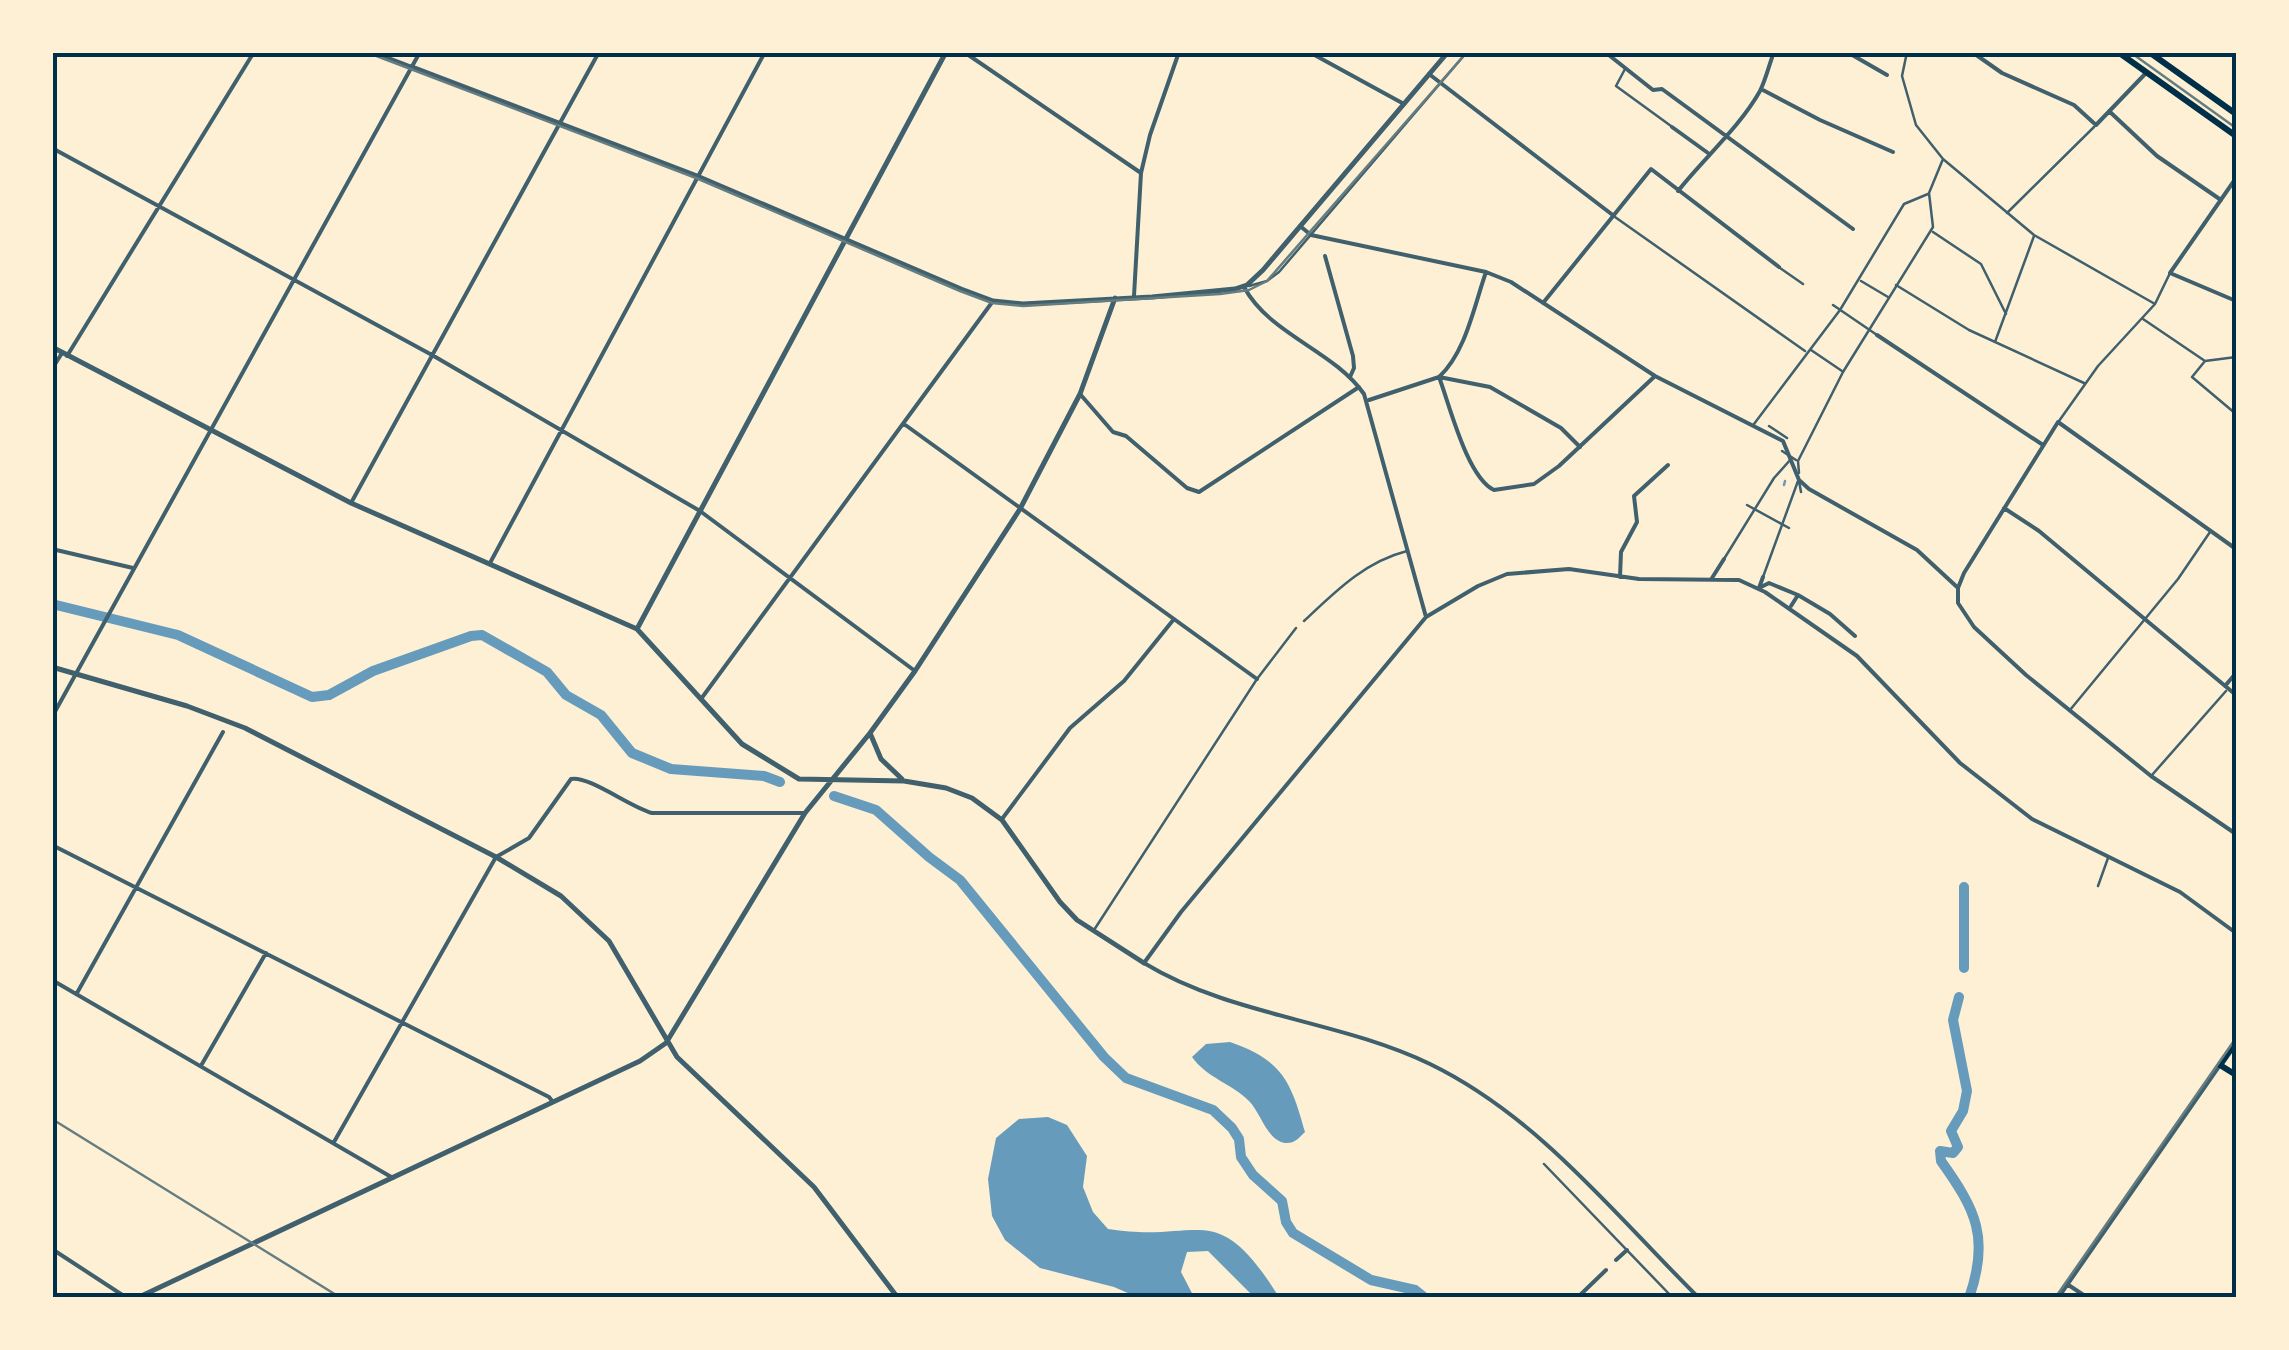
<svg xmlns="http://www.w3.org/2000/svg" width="2289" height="1350" font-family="Quicksand,sans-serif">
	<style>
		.water { fill: #669bbc }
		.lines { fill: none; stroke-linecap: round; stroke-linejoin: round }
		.stream { stroke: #669bbc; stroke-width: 2.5 }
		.canal { stroke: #669bbc; stroke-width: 10 }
		.service { stroke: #3f606c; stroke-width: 2.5 }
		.pedestrian { stroke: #3f606c; stroke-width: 2.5 }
		.minor { stroke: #3f606c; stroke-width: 4 }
		.tertiary { stroke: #3f606c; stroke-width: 5 }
		.secondary { stroke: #003049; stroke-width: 6 }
		.tram { stroke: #657d81; stroke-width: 2.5 }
		.rail { stroke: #657d81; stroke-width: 2.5 }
		.neatline { fill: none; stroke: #003049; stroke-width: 4 }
	</style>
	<rect width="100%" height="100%" fill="#fdf0d5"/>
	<path class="water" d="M1230,1042C1282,1060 1291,1081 1305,1132C1299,1138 1294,1144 1285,1143C1266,1139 1261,1113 1249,1101C1231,1083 1207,1078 1192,1057L1206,1044Z
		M1048,1117L1067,1125L1087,1156L1083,1187L1093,1212L1108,1229C1202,1244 1215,1195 1279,1297H1254L1208,1251L1187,1252L1181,1272L1194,1297H1137L1114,1287L1040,1268L1005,1240L992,1216L988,1179L996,1138L1019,1119Z"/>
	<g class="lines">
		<path class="stream" d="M1784,485L1785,481"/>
		<path class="canal" d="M52,604L178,635L312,697L329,695L373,671L471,636L482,635L547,672L566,695L601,715L632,753L671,769L764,776L780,782
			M834,796L876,810L929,857L960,880L1104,1057L1126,1078L1213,1110L1232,1128L1239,1139L1241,1157L1253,1175L1282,1201L1286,1222L1293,1233L1371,1280L1415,1290L1425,1298
			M1964,968V887
			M1959,997L1953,1020L1967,1091L1963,1111L1951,1131L1958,1147L1953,1153L1940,1151L1941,1161C1976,1210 1990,1238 1969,1298"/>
		<path class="service" d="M1625,69L1616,86L1671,126
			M1249,286L1267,281L1279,272L1467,52
			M1304,621C1335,592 1364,562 1407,551
			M2098,886L2108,858
			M1094,930L1257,679L1296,628
			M1544,1164L1673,1298"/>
		<path class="pedestrian" d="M1907,52L1902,76L1916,125L1943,159L2034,235L2155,304
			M2007,213L2094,127
			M1615,217L1805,351
			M1933,232L1981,264L2006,314
			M1780,268L1803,284
			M1861,281L1888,297
			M1896,285L1969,330L2084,383
			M1833,305L1877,335
			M2143,319L2205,361L2192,377L2236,414
			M1995,342L2034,236
			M1811,350L1842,371
			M2205,361L2236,357
			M2059,421L2098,366L2155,304L2170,273
			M1754,424L1840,310L1904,204L1928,194
			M1769,426L1787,438
			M1782,451L1796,460
			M1799,473L1798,461L1843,372L1933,227L1929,193L1943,159
			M1799,481L1801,492
			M1747,505L1789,528
			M1724,559L1774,478L1791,459
			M1763,577L1798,481
			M2070,710L2178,579L2210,532
			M2152,775L2226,691"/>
		<path class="minor" d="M373,52L412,67
			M964,52L1141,173
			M1309,52L1404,104
			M1605,52L1653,90L1662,89L1853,229
			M1847,52L1887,75
			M1972,52L2002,73L2074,105L2096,125L2146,73
			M52,58L56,52
			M1429,74L1614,216
			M1761,89L1820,120L1893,152
			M2109,111L2157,156L2221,200
			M1672,127L1708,153
			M52,148L432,355L700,511L915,671
			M2236,178L2170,273L2236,301
			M1678,191C1705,157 1739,128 1760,91C1766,79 1769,65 1774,52
			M1300,226L1311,235L1486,272L1511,282L1655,376L1783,441L1799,480L1809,489L1917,550L1957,587
			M1325,256L1353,356L1354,368L1350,377
			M1244,287C1270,335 1333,350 1364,394L1426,617
			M1134,296L1141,173L1150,135L1179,52
			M1543,303L1651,169L1779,267
			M1877,335L2043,445
			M67,356L254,52
			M52,369L62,353
			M1439,377C1450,406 1467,477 1494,490L1534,484L1559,466L1654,377
			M1439,377L1490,387L1561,428L1580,447
			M1080,394L1113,432L1126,436L1187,488L1199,492L1359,387
			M1369,400L1439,377C1466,352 1474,306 1486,272
			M904,424L1257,679
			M351,503L599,52
			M2004,508L2039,531L2236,695
			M52,549L133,568
			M2236,549L2058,422L1964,573L1958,588V603L1974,627L2026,675L2151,776L2236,834
			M490,563L765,52
			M1620,577L1621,552L1637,522L1634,496L1668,465
			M1712,578L1724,559
			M1759,588L1769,583L1798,595L1791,606
			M1759,588L1763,577
			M1798,595L1830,614L1855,636
			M2225,686L2236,673
			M701,699L993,301
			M52,717L420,52
			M1002,819L1070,728L1124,681L1174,619
			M52,845L549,1097L553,1102
			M52,980L393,1178
			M77,993L223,732
			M202,1064L266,953
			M334,1142L496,857L529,838L571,779C588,775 630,807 652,813H803
			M52,1249L127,1298
			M1616,1260L1627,1250
			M2067,1284L2088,1298
			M1577,1298L1606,1270
			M1699,1298C1615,1215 1539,1117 1430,1064C1339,1020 1231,1016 1144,963L1181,912L1426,617L1478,586L1507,574L1569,569L1639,579L1739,580L1765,592L1857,656L1960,763L2032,819L2180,892L2236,933
			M2058,1298L2220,1065"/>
		<path class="tertiary" d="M412,67L697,176L961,289L993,301L1023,304L1152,297L1235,289L1247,285L1263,270L1448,52
			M52,347L351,503L637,629L742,744L799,779L904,781L946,788L972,798L1002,820L1060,902L1077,920L1144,963
			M637,629L946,52
			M52,667L187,706L245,728L496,857L561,896L609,941L677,1057L814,1187L898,1298
			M870,733L881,759L902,779
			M137,1298L640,1061L666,1043L805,813L870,733L915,671L1020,509L1080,394L1115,298"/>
		<path class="secondary" d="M2118,52L2236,136
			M2149,52L2236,114
			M2236,1042L2220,1065L2236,1075"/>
		<path class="tram" d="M366,52L696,178L960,291L992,303L1023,306L1220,294L1249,290L1267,281L1467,52
			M2130,52L2236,128
			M2055,1298L2236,1038"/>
		<path class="rail" d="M52,1119L341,1298"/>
	</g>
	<rect width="2289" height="1350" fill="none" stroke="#fdf0d5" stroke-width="110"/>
	<rect x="55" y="55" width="2179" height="1240" class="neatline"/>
</svg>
